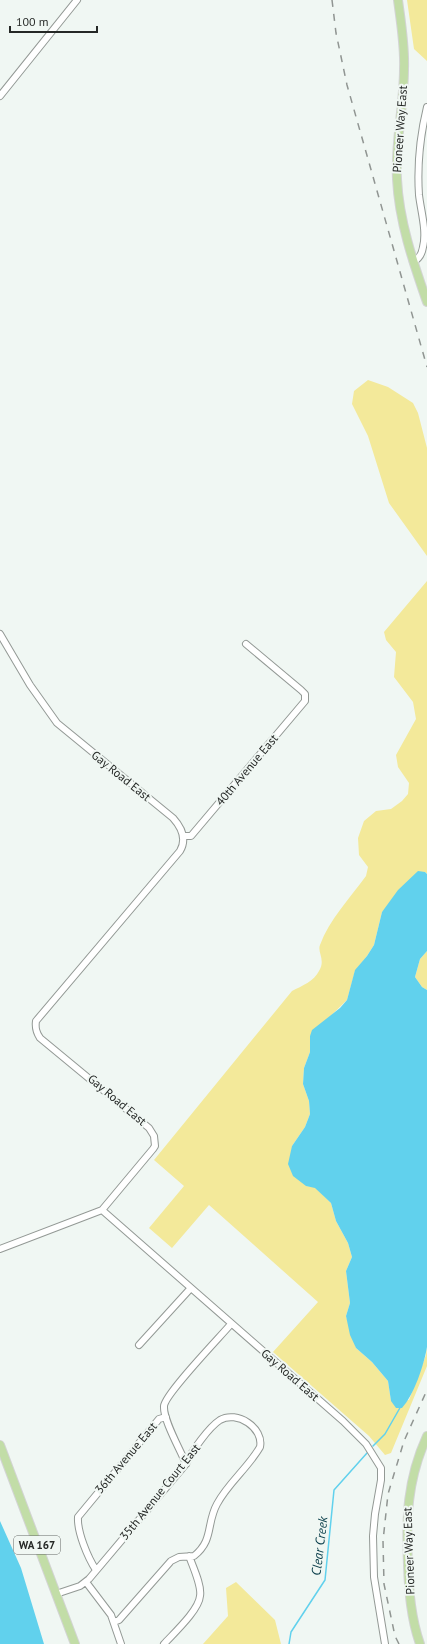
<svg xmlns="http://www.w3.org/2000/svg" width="427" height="1644" font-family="'PT Sans',sans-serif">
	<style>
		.green { fill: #f3e99a }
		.water { fill: #61d1ed }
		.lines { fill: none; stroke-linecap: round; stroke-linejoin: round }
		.stream { stroke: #61d1ed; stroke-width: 1.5 }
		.minor-casing { stroke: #939995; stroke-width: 8 }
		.major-casing { stroke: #d3d4d4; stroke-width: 10 }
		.minor { stroke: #fff; stroke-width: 6 }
		.major { stroke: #c2dda7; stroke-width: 8 }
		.rail { stroke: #909592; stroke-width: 1.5; stroke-dasharray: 7 7; stroke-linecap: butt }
		.labels { text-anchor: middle; stroke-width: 4; stroke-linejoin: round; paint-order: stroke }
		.shield { fill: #f0f7f3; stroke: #626664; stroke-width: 1 }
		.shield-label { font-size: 11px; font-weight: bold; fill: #252826 }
		.street-label { font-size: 12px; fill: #252826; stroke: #f0f7f3 }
		.water-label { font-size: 13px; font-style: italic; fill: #0b3f4b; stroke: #f0f7f3 }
	</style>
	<rect width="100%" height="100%" fill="#f0f7f3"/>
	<path class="green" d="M407,0H427V61L414,49Z
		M368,380L388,387L413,403L418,413L427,448V556L389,503L368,436L352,404L354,391Z
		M427,581V874L425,872L382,912L374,945L367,956L355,971L347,1000L310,1036V1052L304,1068L303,1084L309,1101L310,1114L305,1127L292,1146L306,1186L315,1187L331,1203L336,1221L348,1243L352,1257L346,1271L350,1303L346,1316L356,1348L372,1362L388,1381L391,1401L409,1400L426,1355L427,1347V1366L391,1453L385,1455L369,1436L273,1352L318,1302L209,1205L172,1248L149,1228L184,1186L154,1160L292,991C302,986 314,981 319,971C326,960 317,952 320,945C329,920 350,898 366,876L368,867L359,855L358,838L364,821L376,811L391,809L402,801L408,794L409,783L398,767L396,755L416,719L413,702L394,677L396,652L386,640L384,632Z
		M427,951V990L422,987L415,977L420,959Z
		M236,1582L275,1620L281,1644H203L228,1616L226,1588Z"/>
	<path class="water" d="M418,871L425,872L427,874V951L420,959L415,977L422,987L427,990V1347C424,1365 414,1395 402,1408H396L391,1401L388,1381L372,1362L356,1348L350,1335L346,1316L350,1303L346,1271L352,1257L348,1243L336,1221L331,1203L315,1188L306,1186L293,1176L288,1164L292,1146L305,1127L310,1114L309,1101L303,1084L304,1068L310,1052V1036L312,1030L340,1008L347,1000L355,970L367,956L374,945L382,912L398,890Z
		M0,1521L21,1568L44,1644H0Z"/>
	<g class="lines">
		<path class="stream" d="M373,1446L385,1434L401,1406
			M289,1644L291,1632L325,1580L334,1490L367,1453"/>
		<defs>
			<path id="minor" d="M0,96L77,0
				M413,262C419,259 422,254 423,247C427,231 421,212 419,195C417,165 420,136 427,107
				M0,634L30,685L57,723L173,818C182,828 187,839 180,851L36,1021C35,1028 36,1032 40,1038L149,1128L154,1136L155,1146L153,1149L102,1210L343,1421L366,1444L381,1468V1480L375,1514L373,1536L374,1577L385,1644
				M183,836H191L305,701V694L301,690L246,644
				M0,1249L102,1210
				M139,1345L190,1289
				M186,1464C180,1449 163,1420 164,1406C165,1394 220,1337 231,1324
				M96,1570C88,1558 77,1532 78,1517L159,1419L166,1417
				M86,1582L111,1615L121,1644
				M56,1594L80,1586L89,1579L186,1464C191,1452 209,1427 220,1420C237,1410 264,1428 260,1447C248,1468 228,1483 217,1504C206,1524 214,1540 194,1556L179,1557L171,1561L119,1620L114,1622
				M164,1644C174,1633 199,1610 200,1596C202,1586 193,1567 189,1556"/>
			<path id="major" d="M398,0C401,23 405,46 404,69C404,106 395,142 397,179C399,221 413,262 427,302
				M0,1445L75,1644
				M420,1644C411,1618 409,1592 408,1565C406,1518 407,1480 427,1436"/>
		</defs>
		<use href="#minor" class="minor-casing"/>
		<use href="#major" class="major-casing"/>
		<use href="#minor" class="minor"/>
		<use href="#major" class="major"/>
		<path class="rail" d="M332,0L336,33L347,85L427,367
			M399,1644L395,1636L384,1584L383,1541L388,1494L404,1441L427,1390"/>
	</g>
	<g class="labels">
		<rect class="shield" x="14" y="1536" width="46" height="18" rx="3"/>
		<g class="shield-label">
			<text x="37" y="1549">WA 167</text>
		</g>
		<g class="street-label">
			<text transform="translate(400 129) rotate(-86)" y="4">Pioneer Way East</text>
			<text transform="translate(247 770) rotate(-50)" y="4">40th Avenue East</text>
			<text transform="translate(121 776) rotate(39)" y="4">Gay Road East</text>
			<text transform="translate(117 1100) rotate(40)" y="4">Gay Road East</text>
			<text transform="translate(290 1375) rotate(41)" y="4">Gay Road East</text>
			<text transform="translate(126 1458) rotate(-50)" y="4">36th Avenue East</text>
			<text transform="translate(160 1492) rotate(-51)" y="4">35th Avenue Court East</text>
			<text transform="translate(409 1551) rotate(-92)" y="4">Pioneer Way East</text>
		</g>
		<g class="water-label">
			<text transform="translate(319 1546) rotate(-83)" y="5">Clear Creek</text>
		</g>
	</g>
	<path d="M10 26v6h87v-6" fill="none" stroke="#252826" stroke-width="2"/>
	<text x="16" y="26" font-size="12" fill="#252826" stroke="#f0f7f3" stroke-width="3" paint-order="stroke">100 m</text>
</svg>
